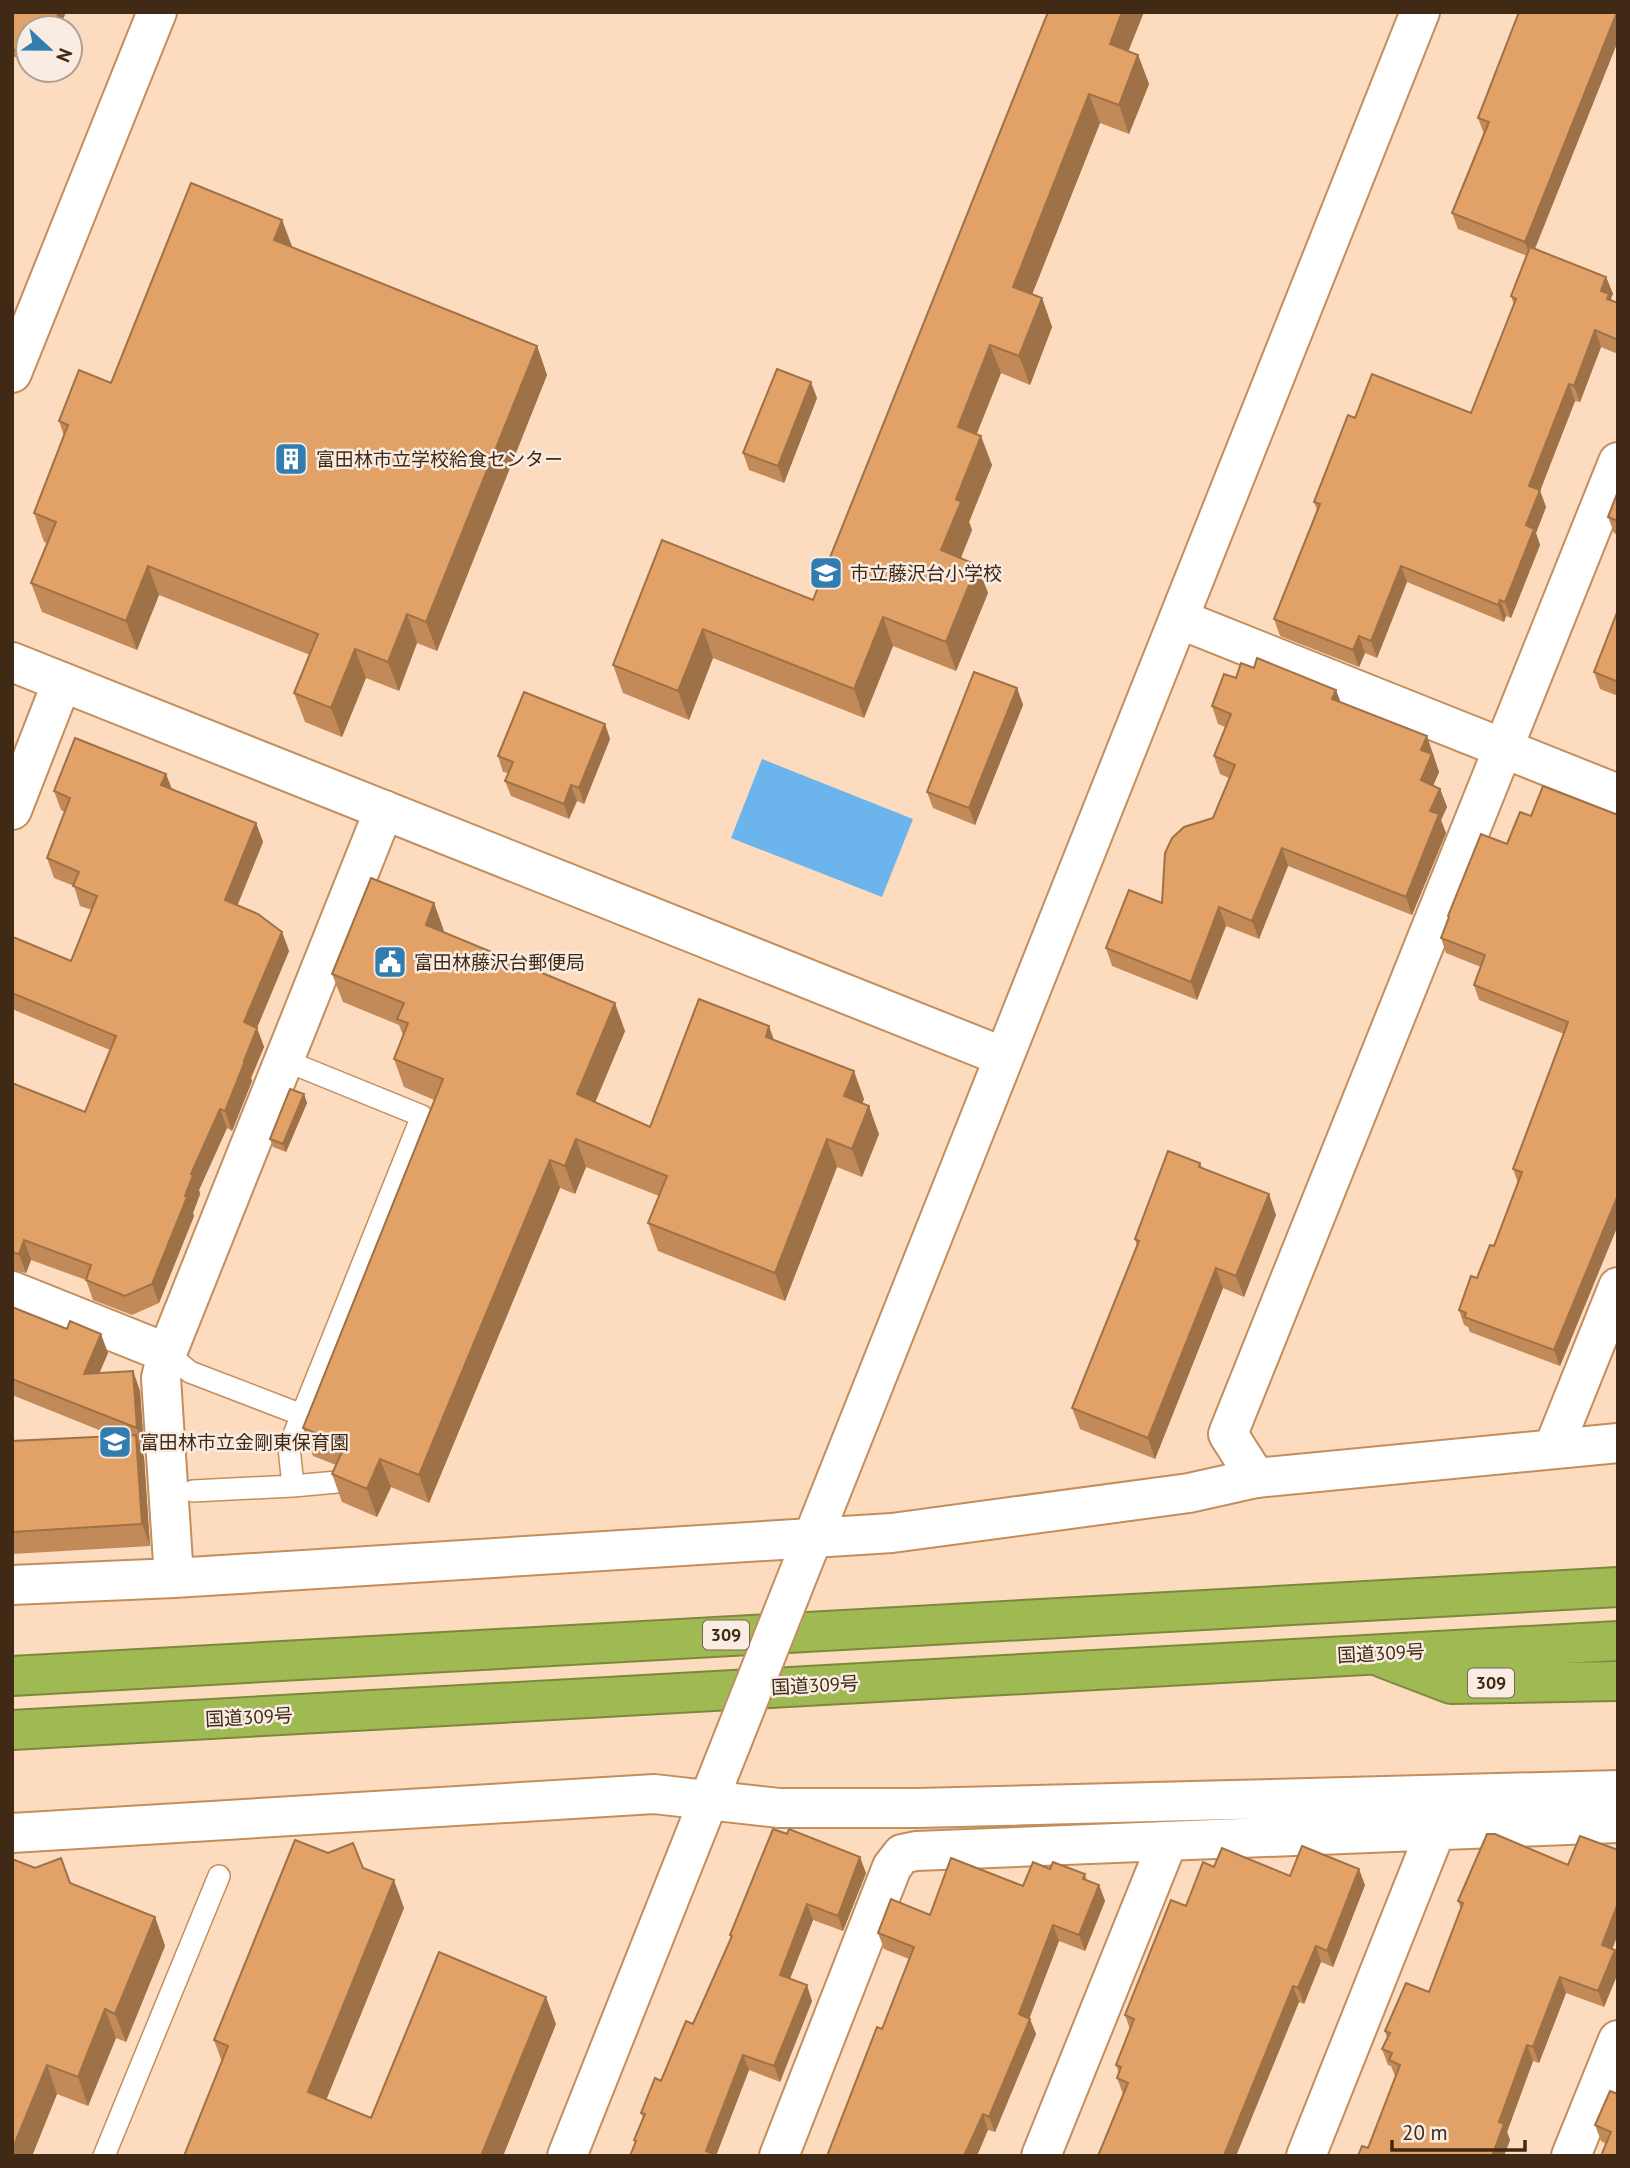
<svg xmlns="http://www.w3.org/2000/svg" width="1630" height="2168" font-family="'PT Sans','Noto Sans JP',sans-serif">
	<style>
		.water { fill: #6cb5ec }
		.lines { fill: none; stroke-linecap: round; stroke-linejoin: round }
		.lane-casing { stroke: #c38e5e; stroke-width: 24 }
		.street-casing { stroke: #c38e5e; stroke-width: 42 }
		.secondary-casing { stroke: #c38e5e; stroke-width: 42 }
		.highway-casing { stroke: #7e883d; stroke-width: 42 }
		.lane { stroke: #fff; stroke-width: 21 }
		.street { stroke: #fff; stroke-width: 38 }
		.secondary { stroke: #fff; stroke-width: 38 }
		.highway { stroke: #9fba52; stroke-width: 38 }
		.secondary-bridge-casing { stroke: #c38e5e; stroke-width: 42; stroke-linecap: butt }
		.secondary-bridge { stroke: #fff; stroke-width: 38 }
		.wall { fill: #c28a58 }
		.shaded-wall { fill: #9e7147 }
		.building { fill: #e2a166; stroke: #9e7147; stroke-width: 2 }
		.labels { text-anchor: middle; stroke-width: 5; stroke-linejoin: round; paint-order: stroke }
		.shield { fill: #f9ede3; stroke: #786454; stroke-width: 2 }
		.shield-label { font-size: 18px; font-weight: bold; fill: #402a16 }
		.poi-label { font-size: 19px; fill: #402a16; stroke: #f9ede3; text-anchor: start }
		.street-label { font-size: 19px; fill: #402a16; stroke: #f9ede3 }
	</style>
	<rect width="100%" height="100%" fill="#fddbbe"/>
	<path class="water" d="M762,759L913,819L882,897L731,838Z"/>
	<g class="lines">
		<defs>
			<path id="lane" d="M167,1353L190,1372L302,1415
				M293,1486L337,1482
				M193,1491L293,1486L289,1447L422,1116L284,1060
				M104,2156L219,1876"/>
			<path id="street" d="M12,373L157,12
				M12,810L62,682
				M12,1291L167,1353
				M1553,1449L1618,1287
				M174,1578L161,1378L167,1353L384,810
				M12,1585L174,1578L892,1533L1189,1493L1256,1478L1228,1434L1618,462
				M12,1833L654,1794L779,1808H917L1618,1790
				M779,2156L892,1867L902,1854L916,1851L1618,1823
				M1041,2156L1168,1841
				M1306,2156L1436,1830
				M1571,2156L1618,2040"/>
			<path id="secondary" d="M1179,619L1618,794
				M12,662L1004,1057
				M1256,1478L1618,1443
				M790,1595L1420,12
				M567,2156L731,1744"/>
			<path id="highway" d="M1383,1658L1451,1684L1618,1681
				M12,1676L1618,1587
				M12,1730L1618,1641"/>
		</defs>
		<use href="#lane" class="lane-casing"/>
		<use href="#street" class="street-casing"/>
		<use href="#secondary" class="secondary-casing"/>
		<use href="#highway" class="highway-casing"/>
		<use href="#lane" class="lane"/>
		<use href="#street" class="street"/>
		<use href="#secondary" class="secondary"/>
		<use href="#highway" class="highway"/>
		<defs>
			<path id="secondary-bridge" d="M731,1744L790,1595"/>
		</defs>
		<use href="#secondary-bridge" class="secondary-bridge-casing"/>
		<use href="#secondary-bridge" class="secondary-bridge"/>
	</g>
	<path class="wall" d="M12,12H66L59,28H28V62L12,56Z
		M1048,12H1144L1128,51L1138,55L1149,84L1129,134L1100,123L1032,294L1042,298L1052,327L1030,385L1001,373L976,435L992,465L969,522L972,530L961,558L977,565L988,593L956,671L893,646L864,718L713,658L689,720L623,693L613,665L662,540L813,600Z
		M1618,12V41L1535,249L1606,277L1613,294L1611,298L1612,301L1618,303V354L1601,347L1580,402L1575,401L1540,491L1546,507L1536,533L1540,545L1511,618L1506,616L1504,622L1407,582L1377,658L1365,653L1359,667L1280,636L1274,619L1317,510L1314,502L1355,418L1471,413L1514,305L1511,296L1527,256L1458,229L1452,213L1484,134L1478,118Z
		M282,220L292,247L537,346L547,375L437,651L417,643L399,691L366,678L342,737L305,722L294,693L310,655L159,595L137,650L42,612L31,583L47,543L44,542L34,513L64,436L59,421L111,383Z
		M817,398L784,483L749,470L743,453Z
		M1618,491V535L1614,533L1608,517Z
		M1618,610V696L1600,689L1594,672Z
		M1236,678L1341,702L1434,755L1433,756L1439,772L1433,785L1440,789L1447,807L1441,820L1446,833L1412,915L1288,866L1259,939L1226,926L1197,1000L1112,966L1106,948L1162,903L1213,818L1229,778L1220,774L1214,756L1225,727L1218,724L1212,706Z
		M1017,688L1023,705L975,825L933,808L927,792Z
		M605,724L610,739L584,804L577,801L569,819L511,796L505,781L508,773L503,772L498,756Z
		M166,774L172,789L256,823L263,842L237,905L282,932L289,951L257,1028L264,1047L251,1078L252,1081L232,1131L227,1128L199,1190L200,1194L193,1213L194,1216L159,1303L132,1315L93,1300L86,1280L31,1260L26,1273L12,1270V1083L85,1112L110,1050L12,1009V939L71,961L92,910L80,906L74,886L54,878L47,858L65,812L61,810L54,791Z
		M1618,815V1225L1560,1366L1470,1332L1468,1327L1464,1325L1459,1310L1494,1246L1518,1183L1513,1169L1564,1034L1479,1000L1474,985L1481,967L1446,953L1441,938L1449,919L1448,916L1531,816Z
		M434,903L444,932L625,1031L595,1102L650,1127L774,1040L864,1099L862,1104L879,1134L862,1177L837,1167L785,1301L658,1251L648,1223L659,1196L586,1167L575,1194L560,1188L429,1503L391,1487L377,1517L342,1502L332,1474L336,1465L313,1456L303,1428L434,1100L404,1087L394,1059L403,1035L399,1025L343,1002L332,974Z
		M304,1094L307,1103L286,1152L273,1147L270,1139Z
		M1200,1163L1202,1168L1276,1215L1244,1297L1223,1288L1155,1459L1080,1429L1072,1408L1137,1246L1135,1239Z
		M12,1307L108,1353L99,1373L133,1371L140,1391L144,1448L140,1446L144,1457L150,1546L12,1554V1441L114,1436L12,1395Z
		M1618,1850V1934L1612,1949L1615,1950L1618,1958V1973L1604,2007L1566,1993L1539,2063L1533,2061L1507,2132L1510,2140L1504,2156H1358L1368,2148L1395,2076L1391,2066L1388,2065L1382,2049L1387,2038L1385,2031L1429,1992L1461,1909L1458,1901L1568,1865Z
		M1214,1867L1365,1885L1333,1967L1321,1962L1304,2004L1299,2002L1236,2156H1098L1123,2094L1117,2078L1119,2073L1116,2065L1130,2029L1125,2015L1186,1906Z
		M363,1868L404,1908L326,2100L371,2118L556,2024L503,2156H184L222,2062L214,2040Z
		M1050,1869L1085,1874L1087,1880L1099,1885L1105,1901L1085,1951L1059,1941L1029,2018L1036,2034L995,2132L988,2130L909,1959L884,1949L878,1933L930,1915L1023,1886Z
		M866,1873L843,1931L813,1920L790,1979L812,2001L780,2082L749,2070L716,2155L635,2143L634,2140L643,2118L641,2113L661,2081L693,2024L731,1938L730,1935Z
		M70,1883L155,1917L165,1946L126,2042L116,2038L88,2106L57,2094L32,2156H12Z
		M1618,2094V2156L1606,2144L1601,2141L1595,2125Z"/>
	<path class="shaded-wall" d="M59,12H66L59,28H53Z
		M1122,12H1144L1120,72L1110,44Z
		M1617,12H1618V41L1531,258L1525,242Z
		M1138,55L1149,84L1129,134L1119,105Z
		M1089,94L1100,123L1024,315L1013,287Z
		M282,220L293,249L274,240Z
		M1606,277L1613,294L1611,298L1615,311L1601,291Z
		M1042,298L1052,327L1030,385L1019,356Z
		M1595,330L1601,347L1580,402L1574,386Z
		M990,345L1001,373L968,456L958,427Z
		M537,346L547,375L437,651L426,622Z
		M811,382L817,398L784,483L778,466Z
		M1569,384L1575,401L1540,491L1546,507L1536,533L1540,545L1511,618L1505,602L1526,525L1529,486Z
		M981,436L992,465L969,522L972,530L952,579L941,550L956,499Z
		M977,565L988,593L956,671L946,642Z
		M148,566L159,595L137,650L126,621Z
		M1401,566L1407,582L1377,658L1371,641Z
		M1500,600L1506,616L1504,622L1498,605Z
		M407,614L417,643L399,691L388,662Z
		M883,617L893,646L864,718L854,689Z
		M703,629L713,658L689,720L678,691Z
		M1359,636L1365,653L1359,667L1353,650Z
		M355,649L366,678L342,737L331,708Z
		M1017,688L1023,705L975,825L969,808Z
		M1336,690L1343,708L1332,699Z
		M605,724L610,739L584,804L579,788Z
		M1427,736L1439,772L1428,798L1421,780V750Z
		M166,774L173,793L161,785Z
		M571,785L577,801L569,819L564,804Z
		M1440,789L1447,807L1441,820L1446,833L1412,915L1406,897L1430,811Z
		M256,823L263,842L232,919L225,900Z
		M1282,848L1288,866L1259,939L1252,921Z
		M434,903L444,931L436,952L426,925Z
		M1219,907L1226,926L1197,1000L1191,982Z
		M282,932L289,951L251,1042L244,1022Z
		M615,1003L625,1031L587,1122L577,1094Z
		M769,1026L779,1054L766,1037Z
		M257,1028L264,1047L251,1078L252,1081L232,1131L225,1111L244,1061Z
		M854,1071L864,1099L854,1124L844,1096Z
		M304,1094L307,1103L286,1152L283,1144Z
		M869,1106L879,1134L862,1177L852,1149Z
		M220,1109L227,1128L199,1190L200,1194L193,1213L194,1216L159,1303L152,1284L185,1196L191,1174Z
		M576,1139L586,1167L575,1194L565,1166Z
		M827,1139L837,1167L785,1301L775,1273Z
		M550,1160L560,1188L429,1503L419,1475Z
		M1269,1194L1276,1215L1244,1297L1236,1276Z
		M1618,1195V1225L1560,1366L1554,1350Z
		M24,1240L31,1260L26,1273L19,1254Z
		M1216,1268L1223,1288L1155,1459L1148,1438Z
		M101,1334L108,1353L91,1393L84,1374Z
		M133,1371L140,1391L144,1448L137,1428Z
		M136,1435L144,1457L150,1546L142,1524Z
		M380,1459L391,1487L377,1517L367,1489Z
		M860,1857L866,1873L843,1931L838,1916Z
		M1359,1869L1365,1885L1333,1967L1327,1951Z
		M394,1880L404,1908L318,2120L308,2092Z
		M1099,1885L1105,1901L1085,1951L1079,1935Z
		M1618,1903V1934L1608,1960L1602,1945Z
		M807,1904L813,1920L785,1991L780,1975Z
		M155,1917L165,1946L126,2042L115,2014Z
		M1053,1925L1059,1941L1025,2030L1019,2014Z
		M1316,1946L1321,1962L1304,2004L1298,1988Z
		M1615,1950L1618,1958V1973L1604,2007L1598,1991Z
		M1560,1977L1566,1993L1539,2063L1533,2047Z
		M807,1985L812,2001L780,2082L774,2066Z
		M1293,1986L1299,2002L1236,2156H1226L1225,2153Z
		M546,1997L556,2024L503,2156H481Z
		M105,2009L116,2038L88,2106L78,2077Z
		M1030,2019L1036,2034L995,2132L989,2117Z
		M1527,2045L1533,2061L1507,2132L1510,2140L1504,2156H1492L1499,2122Z
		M743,2055L749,2070L716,2156L706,2151Z
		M47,2065L57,2094L32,2156H12V2150Z
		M983,2114L988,2130L977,2156H964Z"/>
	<path class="building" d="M12,12H59L53,28H28V55L12,49Z
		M1048,12H1122L1110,44L1138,55L1119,105L1089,94L1013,287L1042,298L1019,356L990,345L958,427L981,436L956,499L961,502L941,550L977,565L946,642L883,617L854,689L703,629L678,691L613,665L662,540L813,600Z
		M1519,12H1617L1525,242L1452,213L1489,122L1478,118Z
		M191,183L282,220L274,240L537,346L426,622L407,614L388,662L355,649L331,708L294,693L318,634L148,566L126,621L31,583L56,522L34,513L68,425L59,421L79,370L111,383Z
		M1530,247L1606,277L1601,291L1609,294L1607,299L1618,303V340L1595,330L1574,386L1569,384L1529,486L1540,490L1526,525L1534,529L1505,602L1500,600L1498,605L1401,566L1371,641L1359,636L1353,650L1274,619L1320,504L1314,502L1348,415L1355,418L1372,374L1471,413L1516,299L1511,296Z
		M777,369L811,382L778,466L743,453Z
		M1618,491V521L1608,517Z
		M1618,610V682L1594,672Z
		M1257,658L1336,690L1332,699L1427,736L1421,750L1432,754L1421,780L1440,789L1430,811L1439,814L1406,897L1282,848L1252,921L1219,907L1191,982L1106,948L1129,890L1162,903L1165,853L1172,838L1184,827L1213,818L1235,765L1214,756L1231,714L1212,706L1224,674L1236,678L1241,663L1254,668Z
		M974,672L1017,688L969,808L927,792Z
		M524,692L605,724L579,788L571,785L564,804L505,781L513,762L498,756Z
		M75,738L166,774L161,785L256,823L225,900L258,914L282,932L244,1022L257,1028L244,1061H245L225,1111L220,1109L191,1174L193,1175L185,1196L187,1197L152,1284L125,1296L86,1280L91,1265L24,1240L19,1254L12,1252V1083L85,1112L116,1036L12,993V939L13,937L71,961L97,896L73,886L79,872L47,858L70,798L54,791Z
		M1543,786L1618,815V1195L1554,1350L1464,1317L1466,1313L1459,1310L1471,1276L1477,1278L1490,1245L1494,1246L1522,1172L1513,1169L1568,1022L1474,985L1485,955L1441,938L1449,917L1448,916L1481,834L1507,844L1520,812L1531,816Z
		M371,878L434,903L426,925L615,1003L577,1094L650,1127L699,999L769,1026L766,1037L854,1071L844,1096L869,1106L852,1149L827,1139L775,1273L648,1223L667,1176L576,1139L565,1166L550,1160L419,1475L380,1459L367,1489L332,1474L345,1445L303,1428L443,1079L394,1059L408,1023L397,1019L404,1003L332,974Z
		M290,1089L304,1094L283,1144L270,1139Z
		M1168,1151L1200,1163L1199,1167L1269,1194L1236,1276L1216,1268L1148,1438L1072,1408L1139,1241L1135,1239Z
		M12,1307L67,1329L70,1321L101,1334L84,1374L133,1371L137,1428L12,1379Z
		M136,1435L142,1524L12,1532V1441Z
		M773,1829L787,1834L789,1829L860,1857L838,1916L807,1904L780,1975L807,1985L774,2066L743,2055L706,2151L718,2156H630L636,2141L634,2140L645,2114L641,2113L655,2078L661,2081L686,2021L693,2024L732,1936L730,1935Z
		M1487,1834H1495L1568,1865L1580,1836L1618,1850V1903L1602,1945L1615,1950L1598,1991L1560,1977L1533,2047L1527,2045L1499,2122L1504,2124L1492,2156H1358L1362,2146L1368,2148L1400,2065L1389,2060L1392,2053L1382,2049L1390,2033L1385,2031L1406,1983L1429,1992L1463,1903L1458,1901Z
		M295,1840L328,1853L353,1843L363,1868L394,1880L308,2092L371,2118L439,1952L546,1997L481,2156H184L228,2046L214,2040Z
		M1302,1846L1359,1869L1327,1951L1316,1946L1298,1988L1293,1986L1225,2153L1231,2156H1098L1128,2083L1117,2078L1121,2067L1116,2065L1134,2019L1125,2015L1171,1900L1186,1906L1203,1862L1214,1867L1222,1848L1290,1876Z
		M61,1858L70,1883L155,1917L115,2014L105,2009L78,2077L47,2065L12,2150V1859L35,1868Z
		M951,1858L1023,1886L1033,1862L1050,1869L1053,1862L1085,1874L1083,1879L1099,1885L1079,1935L1053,1925L1019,2014L1030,2019L989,2117L983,2114L964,2156H827L877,2027L882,2029L914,1947L878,1933L891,1899L930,1915Z
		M1610,2091L1618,2094V2156H1601L1611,2132L1595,2125Z"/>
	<defs>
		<symbol id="building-square" viewBox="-11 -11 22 22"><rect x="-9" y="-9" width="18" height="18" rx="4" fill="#327db0" stroke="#f9ede3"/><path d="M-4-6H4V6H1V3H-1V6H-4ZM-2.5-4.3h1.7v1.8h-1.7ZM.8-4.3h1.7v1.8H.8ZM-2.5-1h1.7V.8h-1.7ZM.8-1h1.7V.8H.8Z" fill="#fff"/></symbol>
		<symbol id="school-square" viewBox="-11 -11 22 22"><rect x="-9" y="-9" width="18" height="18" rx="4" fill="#327db0" stroke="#f9ede3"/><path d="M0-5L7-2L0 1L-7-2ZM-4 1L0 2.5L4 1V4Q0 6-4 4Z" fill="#fff"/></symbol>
		<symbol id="civic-square" viewBox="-11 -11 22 22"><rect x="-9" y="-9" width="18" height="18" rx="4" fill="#327db0" stroke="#f9ede3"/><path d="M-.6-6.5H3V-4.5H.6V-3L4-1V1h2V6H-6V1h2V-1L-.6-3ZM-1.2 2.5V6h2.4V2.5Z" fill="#fff"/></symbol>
	</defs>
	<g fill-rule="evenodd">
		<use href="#building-square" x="272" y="440" width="38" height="38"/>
		<use href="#school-square" x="807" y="554" width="38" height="38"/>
		<use href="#civic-square" x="371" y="943" width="38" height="38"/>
		<use href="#school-square" x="96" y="1423" width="38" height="38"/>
	</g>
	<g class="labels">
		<g class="shield">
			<rect x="703" y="1620.5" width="46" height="29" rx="5"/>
			<rect x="1468" y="1668.5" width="46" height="29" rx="5"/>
		</g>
		<g class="shield-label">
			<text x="726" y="1641">309</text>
			<text x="1491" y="1689">309</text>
		</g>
		<g class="poi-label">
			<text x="316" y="466">富田林市立学校給食センター</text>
			<text x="850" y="580">市立藤沢台小学校</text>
			<text x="414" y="969">富田林藤沢台郵便局</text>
			<text x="140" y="1449">富田林市立金剛東保育園</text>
		</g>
		<g class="street-label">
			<text transform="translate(1381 1653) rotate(-3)" y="7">国道309号</text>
			<text transform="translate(815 1685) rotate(-3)" y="7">国道309号</text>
			<text transform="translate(249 1717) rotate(-3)" y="7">国道309号</text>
		</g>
	</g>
	<rect width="1630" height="2168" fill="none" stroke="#402a16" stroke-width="28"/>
	<g transform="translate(49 49) rotate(112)"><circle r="33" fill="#f9ede3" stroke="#af9f91" stroke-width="2"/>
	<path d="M0-5L12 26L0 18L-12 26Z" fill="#327db0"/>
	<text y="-10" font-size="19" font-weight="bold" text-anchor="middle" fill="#402a16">N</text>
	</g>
	<path d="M1392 2140v10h133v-10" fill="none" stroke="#402a16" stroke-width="3.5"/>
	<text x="1402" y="2140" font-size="21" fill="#402a16" stroke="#f9ede3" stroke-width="5" paint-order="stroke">20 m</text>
</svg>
